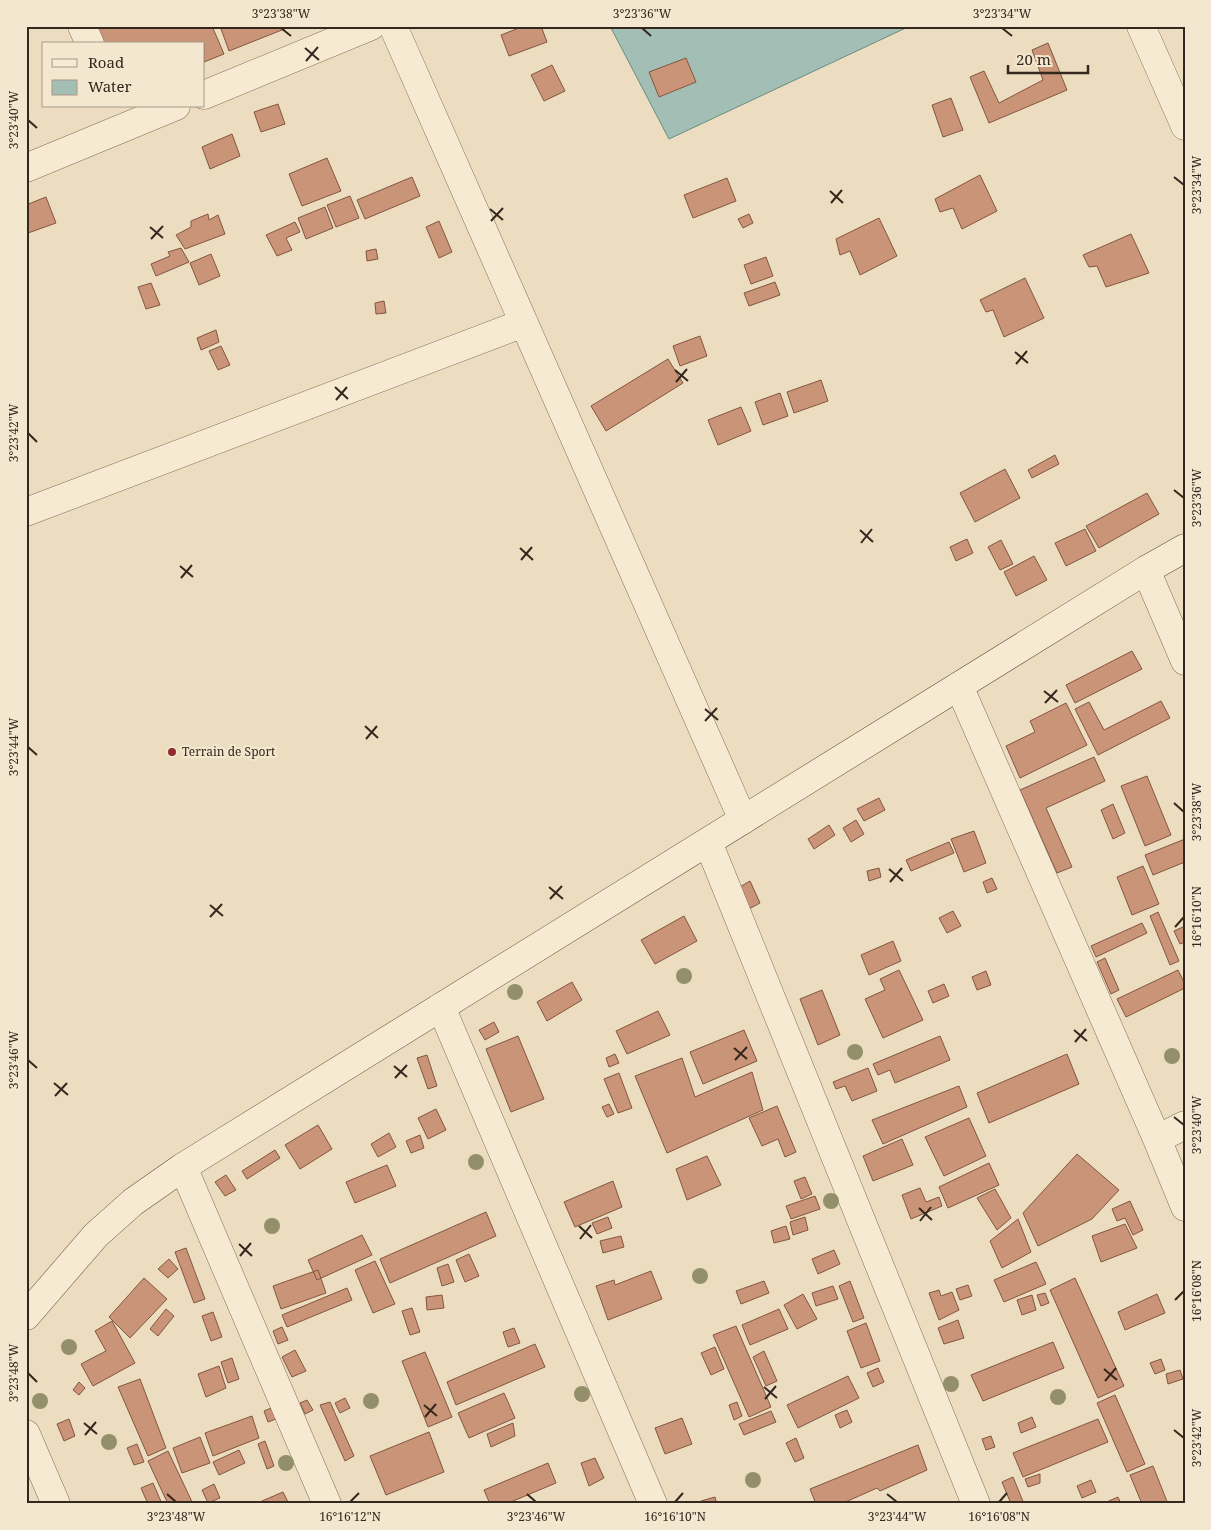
<svg xmlns="http://www.w3.org/2000/svg" width="1211" height="1530" font-family="'Noto Serif',serif">
	<style>
		.water { fill: #a3beb4; stroke: #6a8c81 }
		.building { fill: #c99477; stroke: #83563f }
		.lines { fill: none; stroke-linecap: round; stroke-linejoin: round }
		.street-casing { stroke: #846d59; stroke-width: 29 }
		.secondary-casing { stroke: #664e3c; stroke-width: 29 }
		.street { stroke: #f7ead3; stroke-width: 28 }
		.secondary { stroke: #f7ead3; stroke-width: 28 }
		.tree { fill: #928f6a }
		.ticks { fill: none; stroke: #34271d; stroke-width: 2 }
		.poi-dot { fill: #912b32; stroke: #f4e7cf; stroke-width: 2 }
		.labels { text-anchor: middle; stroke-width: 4.5; stroke-linejoin: round; paint-order: stroke }
		.poi-label { font-size: 12px; fill: #34271d; stroke: #f4e7cf; text-anchor: start }
		.neatline { fill: none; stroke: #34271d; stroke-width: 2 }
		.ticks-label { font-size: 12px; text-anchor: middle; fill: #34271d }
	</style>
	<rect width="100%" height="100%" fill="#ecdcc0"/>
	<path class="water" d="M610,26H910L669,139Z"/>
	<path class="building" d="M91,26H212L224,54L204,62V44H98Z
		M220,26H292L229,51Z
		M524,26H541L547,42L509,56L501,35Z
		M1048,43L1067,90L989,123L970,77L984,71L999,103L1043,80L1032,50Z
		M686,58L696,82L659,97L649,72Z
		M552,65L565,91L544,101L531,75Z
		M951,98L963,130L943,137L932,105Z
		M278,104L285,124L261,132L254,112Z
		M232,134L240,156L210,169L202,147Z
		M327,158L341,191L302,206L289,174Z
		M980,175L997,211L962,229L953,208L940,212L935,199Z
		M412,177L420,196L365,219L357,200Z
		M727,178L736,201L693,218L684,195Z
		M350,196L359,218L336,227L327,205Z
		M46,197L56,223L28,233L26,229V205Z
		M325,207L333,228L306,239L298,218Z
		M208,214L209,220L218,215L225,234L185,249L176,235L191,227V221Z
		M749,214L753,223L743,228L738,219Z
		M879,218L897,256L860,275L850,251L840,255L836,239Z
		M439,221L452,252L439,258L426,227Z
		M295,222L300,232L286,238L292,250L277,256L266,235Z
		M1131,234L1149,273L1106,287L1097,266L1089,267L1083,255Z
		M181,248L189,262L156,276L151,264L170,256L168,252Z
		M376,249L378,259L367,261L366,251Z
		M211,254L220,276L199,285L190,263Z
		M766,257L773,276L751,284L744,265Z
		M1025,278L1044,318L1004,337L993,310L986,312L980,300Z
		M775,282L780,295L749,306L744,293Z
		M151,283L160,305L146,309L138,287Z
		M384,301L386,313L376,314L375,303Z
		M216,330L219,342L201,350L197,338Z
		M700,336L707,356L680,366L673,346Z
		M221,346L230,365L218,370L209,351Z
		M668,359L683,383L606,431L591,406Z
		M821,380L828,401L794,413L787,392Z
		M780,393L788,416L763,425L755,402Z
		M741,407L751,431L718,445L708,420Z
		M1055,455L1059,464L1032,478L1028,470Z
		M1005,469L1020,498L975,522L960,493Z
		M1147,493L1159,514L1099,548L1086,526Z
		M1085,529L1096,551L1066,566L1055,543Z
		M967,539L973,553L956,561L950,547Z
		M1001,540L1013,564L1000,570L988,547Z
		M1034,556L1047,580L1016,596L1004,572Z
		M1132,651L1142,669L1075,703L1066,685Z
		M1161,701L1170,718L1098,755L1075,709L1089,702L1104,730Z
		M1066,703L1087,745L1020,778L1006,746L1035,732L1030,721Z
		M1094,757L1105,781L1046,808L1072,867L1057,873L1020,790Z
		M1147,776L1171,835L1145,846L1121,786Z
		M879,798L885,810L864,821L857,809Z
		M1113,804L1125,833L1113,839L1101,810Z
		M856,820L864,834L851,842L843,828Z
		M829,825L835,835L814,849L808,839Z
		M974,831L986,863L964,872L951,839Z
		M1185,839V862L1153,875L1145,855Z
		M949,842L954,853L911,871L906,860Z
		M1143,866L1159,904L1132,915L1117,877Z
		M879,868L881,877L869,881L867,871Z
		M992,878L997,889L987,893L983,882Z
		M750,881L760,903L749,909L738,888Z
		M953,911L961,926L947,933L939,918Z
		M1158,912L1179,961L1170,965L1150,916Z
		M684,916L697,941L655,964L641,940Z
		M1142,923L1147,933L1096,957L1091,946Z
		M1185,926V942L1180,944L1174,931Z
		M893,941L901,961L869,975L861,955Z
		M1105,958L1119,990L1111,994L1097,962Z
		M899,970L923,1020L883,1038L865,999L885,990L880,979Z
		M1178,970L1185,984V988L1126,1017L1117,999Z
		M986,971L991,985L977,990L972,977Z
		M572,982L582,1000L547,1021L537,1002Z
		M944,984L949,996L933,1003L928,991Z
		M822,990L840,1035L818,1045L800,999Z
		M658,1011L670,1035L627,1054L616,1031Z
		M494,1022L499,1032L485,1040L479,1030Z
		M744,1030L757,1061L703,1084L690,1052Z
		M518,1036L544,1099L511,1112L486,1049Z
		M940,1036L950,1060L895,1083L890,1070L878,1075L873,1064Z
		M615,1054L619,1063L609,1067L606,1058Z
		M1067,1054L1079,1084L989,1123L977,1093Z
		M427,1055L437,1086L428,1089L417,1058Z
		M682,1058L695,1097L752,1072L763,1110L667,1153L635,1076Z
		M868,1068L877,1091L852,1101L845,1086L836,1089L833,1082Z
		M619,1073L632,1108L618,1113L604,1079Z
		M959,1086L967,1107L883,1144L872,1120Z
		M609,1104L614,1114L607,1117L602,1107Z
		M777,1106L796,1152L785,1157L778,1139L762,1146L749,1118Z
		M436,1109L446,1130L428,1139L418,1118Z
		M969,1118L986,1156L944,1176L925,1137Z
		M318,1125L332,1149L300,1169L285,1145Z
		M389,1133L396,1147L378,1157L371,1144Z
		M420,1135L424,1148L411,1153L406,1141Z
		M902,1139L913,1165L873,1181L863,1156Z
		M275,1150L280,1158L247,1179L242,1171Z
		M1077,1154L1119,1190L1092,1219L1038,1246L1023,1213Z
		M707,1156L721,1185L687,1200L676,1169Z
		M989,1163L999,1185L948,1208L939,1187Z
		M387,1165L396,1186L355,1203L346,1182Z
		M226,1175L236,1190L225,1196L215,1182Z
		M805,1177L812,1194L801,1199L794,1181Z
		M613,1181L622,1207L575,1227L564,1202Z
		M920,1188L926,1202L939,1197L942,1206L911,1219L902,1195Z
		M995,1189L1011,1218L997,1230L977,1198Z
		M815,1196L820,1209L791,1219L786,1206Z
		M1130,1201L1143,1230L1133,1235L1125,1218L1117,1221L1112,1209Z
		M486,1212L496,1236L390,1283L380,1259Z
		M608,1217L612,1228L597,1234L592,1223Z
		M805,1217L808,1230L793,1235L790,1222Z
		M1018,1219L1031,1252L1002,1268L990,1241Z
		M1125,1224L1137,1248L1101,1262L1092,1236Z
		M786,1226L790,1239L774,1243L771,1231Z
		M362,1235L372,1255L317,1280L308,1260Z
		M621,1236L624,1247L603,1253L600,1241Z
		M186,1248L205,1299L194,1303L175,1252Z
		M834,1250L840,1264L818,1274L812,1259Z
		M469,1254L479,1276L465,1282L456,1260Z
		M169,1259L178,1269L168,1278L158,1269Z
		M375,1261L395,1304L373,1313L355,1270Z
		M1036,1262L1046,1284L1004,1302L994,1280Z
		M448,1264L454,1282L442,1286L437,1268Z
		M318,1270L326,1293L281,1309L273,1286Z
		M651,1271L662,1299L608,1320L596,1286L614,1280L615,1285Z
		M144,1278L167,1299L130,1338L109,1317Z
		M1075,1278L1124,1386L1098,1398L1050,1290Z
		M764,1281L769,1293L741,1304L736,1291Z
		M850,1281L864,1318L853,1322L839,1286Z
		M968,1285L972,1296L960,1300L956,1289Z
		M833,1286L838,1299L816,1306L812,1293Z
		M347,1288L352,1300L287,1327L282,1315Z
		M939,1290L941,1296L952,1292L959,1310L939,1320L929,1293Z
		M1045,1293L1049,1303L1041,1306L1037,1295Z
		M803,1294L817,1319L797,1329L784,1305Z
		M1157,1294L1165,1313L1125,1330L1118,1312Z
		M442,1295L444,1308L427,1310L426,1297Z
		M1032,1295L1036,1310L1022,1315L1017,1300Z
		M412,1308L420,1332L410,1335L402,1311Z
		M166,1309L174,1316L158,1336L150,1329Z
		M779,1309L788,1329L750,1345L742,1325Z
		M213,1312L222,1337L211,1341L202,1316Z
		M958,1320L964,1338L944,1344L938,1328Z
		M112,1321L135,1363L93,1386L81,1364L106,1351L95,1331Z
		M866,1323L880,1361L861,1368L847,1331Z
		M736,1326L771,1407L749,1417L713,1335Z
		M282,1327L288,1340L278,1344L273,1331Z
		M514,1328L520,1343L508,1347L503,1332Z
		M1053,1342L1064,1368L983,1401L971,1375Z
		M535,1344L545,1367L456,1405L447,1382Z
		M715,1347L724,1369L711,1375L701,1353Z
		M295,1350L306,1371L292,1377L282,1357Z
		M764,1351L777,1381L766,1386L753,1357Z
		M425,1352L452,1417L428,1427L402,1361Z
		M232,1358L239,1379L228,1383L221,1362Z
		M1161,1359L1165,1370L1155,1374L1150,1363Z
		M219,1366L226,1388L206,1397L198,1374Z
		M878,1368L884,1382L873,1387L867,1373Z
		M1180,1370L1183,1379L1168,1384L1166,1374Z
		M848,1376L859,1398L798,1428L787,1405Z
		M140,1379L166,1448L148,1456L118,1387Z
		M79,1382L85,1388L79,1395L73,1390Z
		M504,1393L515,1418L469,1438L458,1413Z
		M1115,1395L1145,1464L1127,1472L1097,1403Z
		M345,1398L350,1408L340,1413L335,1403Z
		M307,1400L313,1410L305,1414L300,1403Z
		M330,1402L354,1456L345,1461L320,1405Z
		M737,1402L742,1416L734,1420L729,1405Z
		M271,1408L276,1419L268,1422L264,1411Z
		M847,1410L852,1422L840,1428L835,1415Z
		M771,1411L776,1422L744,1435L739,1424Z
		M252,1416L259,1438L213,1456L205,1433Z
		M1032,1417L1036,1427L1021,1433L1018,1423Z
		M682,1418L692,1444L665,1454L655,1428Z
		M69,1419L75,1436L64,1441L57,1424Z
		M1098,1419L1108,1442L1023,1477L1013,1453Z
		M513,1423L515,1436L491,1447L487,1434Z
		M429,1432L444,1472L386,1495L370,1456Z
		M991,1436L995,1447L986,1450L982,1439Z
		M200,1437L210,1463L182,1473L173,1448Z
		M796,1438L804,1458L795,1462L786,1443Z
		M265,1441L274,1466L267,1469L258,1444Z
		M137,1444L144,1462L134,1465L127,1448Z
		M918,1445L927,1470L880,1491L877,1488L841,1504H816L810,1489Z
		M239,1450L245,1463L219,1475L213,1462Z
		M168,1451L193,1504H168L148,1461Z
		M595,1458L604,1478L589,1486L581,1463Z
		M548,1463L556,1483L506,1504H490L484,1490Z
		M1153,1466L1168,1504H1142L1130,1475Z
		M1040,1474V1483L1028,1487L1025,1479Z
		M1013,1477L1024,1504H1011L1002,1482Z
		M1091,1480L1096,1492L1082,1498L1077,1486Z
		M153,1483L162,1504H148L141,1488Z
		M214,1484L220,1498L208,1503L202,1490Z
		M283,1492L289,1504H263L262,1501Z
		M715,1497L717,1504H701V1501Z
		M1118,1497L1121,1504H1102Z"/>
	<g class="lines">
		<defs>
			<path id="street" d="M82,26L90,44
				M393,26L743,820
				M1141,26L1185,126
				M204,95L371,26
				M26,168L176,106
				M26,512L524,323
				M1146,570L1185,661
				M959,686L1157,1139L1185,1207
				M708,842L976,1504
				M441,1007L653,1504
				M1157,1139L1185,1125
				M183,1167L327,1504
				M26,1434L56,1504"/>
			<path id="secondary" d="M26,1316L96,1235L133,1202L183,1167L1146,570L1185,548"/>
		</defs>
		<use href="#street" class="street-casing"/>
		<use href="#secondary" class="secondary-casing"/>
		<use href="#street" class="street"/>
		<use href="#secondary" class="secondary"/>
	</g>
	<g class="tree">
		<circle cx="684" cy="976" r="8"/>
		<circle cx="515" cy="992" r="8"/>
		<circle cx="855" cy="1052" r="8"/>
		<circle cx="1172" cy="1056" r="8"/>
		<circle cx="476" cy="1162" r="8"/>
		<circle cx="831" cy="1201" r="8"/>
		<circle cx="272" cy="1226" r="8"/>
		<circle cx="700" cy="1276" r="8"/>
		<circle cx="69" cy="1347" r="8"/>
		<circle cx="951" cy="1384" r="8"/>
		<circle cx="582" cy="1394" r="8"/>
		<circle cx="1058" cy="1397" r="8"/>
		<circle cx="40" cy="1401" r="8"/>
		<circle cx="371" cy="1401" r="8"/>
		<circle cx="109" cy="1442" r="8"/>
		<circle cx="286" cy="1463" r="8"/>
		<circle cx="753" cy="1480" r="8"/>
	</g>
	<path class="ticks" d="M281,28L291,36M642,28L651,36M1002,28L1012,36M305,48L319,60M306,61L318,47M28,120L37,128M1174,177L1184,185M830,191L843,203M831,203L842,190M490,209L503,220M491,221L503,208M150,227L163,238M151,239L163,226M1015,352L1028,363M1016,364L1027,351M675,370L688,381M676,382L687,369M335,387L348,399M336,400L347,387M28,433L37,442M1174,490L1184,498M860,530L873,542M861,543L872,529M520,548L533,560M521,560L532,547M180,566L193,577M181,578L192,565M1044,691L1058,702M1045,703L1057,690M705,709L718,720M705,721L717,708M365,726L378,738M366,739L377,726M28,747L37,755M1174,803L1184,812M889,869L903,881M890,882L902,868M549,887L563,899M550,899L562,886M210,905L223,916M210,917L222,904M1175,927L1184,917M1074,1030L1087,1041M1075,1042L1086,1029M734,1048L747,1059M28,1060L37,1068M735,1060L747,1047M394,1066L407,1077M395,1078L407,1065M54,1083L68,1095M55,1096L67,1083M1174,1117L1184,1125M919,1208L932,1220M920,1221L931,1207M579,1226L592,1238M580,1239L591,1225M239,1244L252,1256M240,1256L251,1243M1175,1300L1184,1291M1104,1369L1117,1380M28,1373L37,1382M1105,1381L1116,1368M764,1387L777,1398M765,1399L776,1386M424,1405L437,1416M425,1417L436,1404M84,1423L97,1434M1174,1430L1184,1438M85,1435L96,1422M167,1494L176,1502M527,1494L536,1502M887,1494L897,1502M350,1502L359,1493M675,1502L683,1493M999,1502L1007,1493"/>
	<circle class="poi-dot" cx="172" cy="752" r="5"/>
	<g class="labels">
		<g class="poi-label">
			<text x="182" y="756">Terrain de Sport</text>
		</g>
	</g>
	<rect width="1211" height="1530" fill="none" stroke="#f4e7cf" stroke-width="55"/>
	<rect x="42" y="42" width="162" height="65" fill="#f4e7cf" stroke="#a79a88"/>
	<rect x="52" y="59" width="25" height="8" fill="#f7ead3" stroke="#a79a88"/>
	<text x="88" y="68" font-size="15" fill="#34271d">Road</text>
	<rect x="52" y="80" width="25" height="15" fill="#a3beb4" stroke="#a79a88"/>
	<text x="88" y="92" font-size="15" fill="#34271d">Water</text>
	<path d="M1008 65v8h80v-8" fill="none" stroke="#34271d" stroke-width="2.5"/>
	<text x="1016" y="65" font-size="15" fill="#34271d" stroke="#f4e7cf" stroke-width="4" paint-order="stroke">20 m</text>
	<rect x="28" y="28" width="1156" height="1474" class="neatline"/>
	<g class="ticks-label">
		<text x="281" y="18">3°23'38"W</text>
		<text x="642" y="18">3°23'36"W</text>
		<text x="1002" y="18">3°23'34"W</text>
		<text transform="translate(14 120) rotate(-90)" y="4">3°23'40"W</text>
		<text transform="translate(1197 185) rotate(-90)" y="4">3°23'34"W</text>
		<text transform="translate(14 433) rotate(-90)" y="4">3°23'42"W</text>
		<text transform="translate(1197 498) rotate(-90)" y="4">3°23'36"W</text>
		<text transform="translate(14 747) rotate(-90)" y="4">3°23'44"W</text>
		<text transform="translate(1197 812) rotate(-90)" y="4">3°23'38"W</text>
		<text transform="translate(1197 917) rotate(-90)" y="4">16°16'10"N</text>
		<text transform="translate(14 1060) rotate(-90)" y="4">3°23'46"W</text>
		<text transform="translate(1197 1125) rotate(-90)" y="4">3°23'40"W</text>
		<text transform="translate(1197 1291) rotate(-90)" y="4">16°16'08"N</text>
		<text transform="translate(14 1373) rotate(-90)" y="4">3°23'48"W</text>
		<text transform="translate(1197 1438) rotate(-90)" y="4">3°23'42"W</text>
		<text x="176" y="1521">3°23'48"W</text>
		<text x="350" y="1521">16°16'12"N</text>
		<text x="536" y="1521">3°23'46"W</text>
		<text x="675" y="1521">16°16'10"N</text>
		<text x="897" y="1521">3°23'44"W</text>
		<text x="999" y="1521">16°16'08"N</text>
	</g>
</svg>
